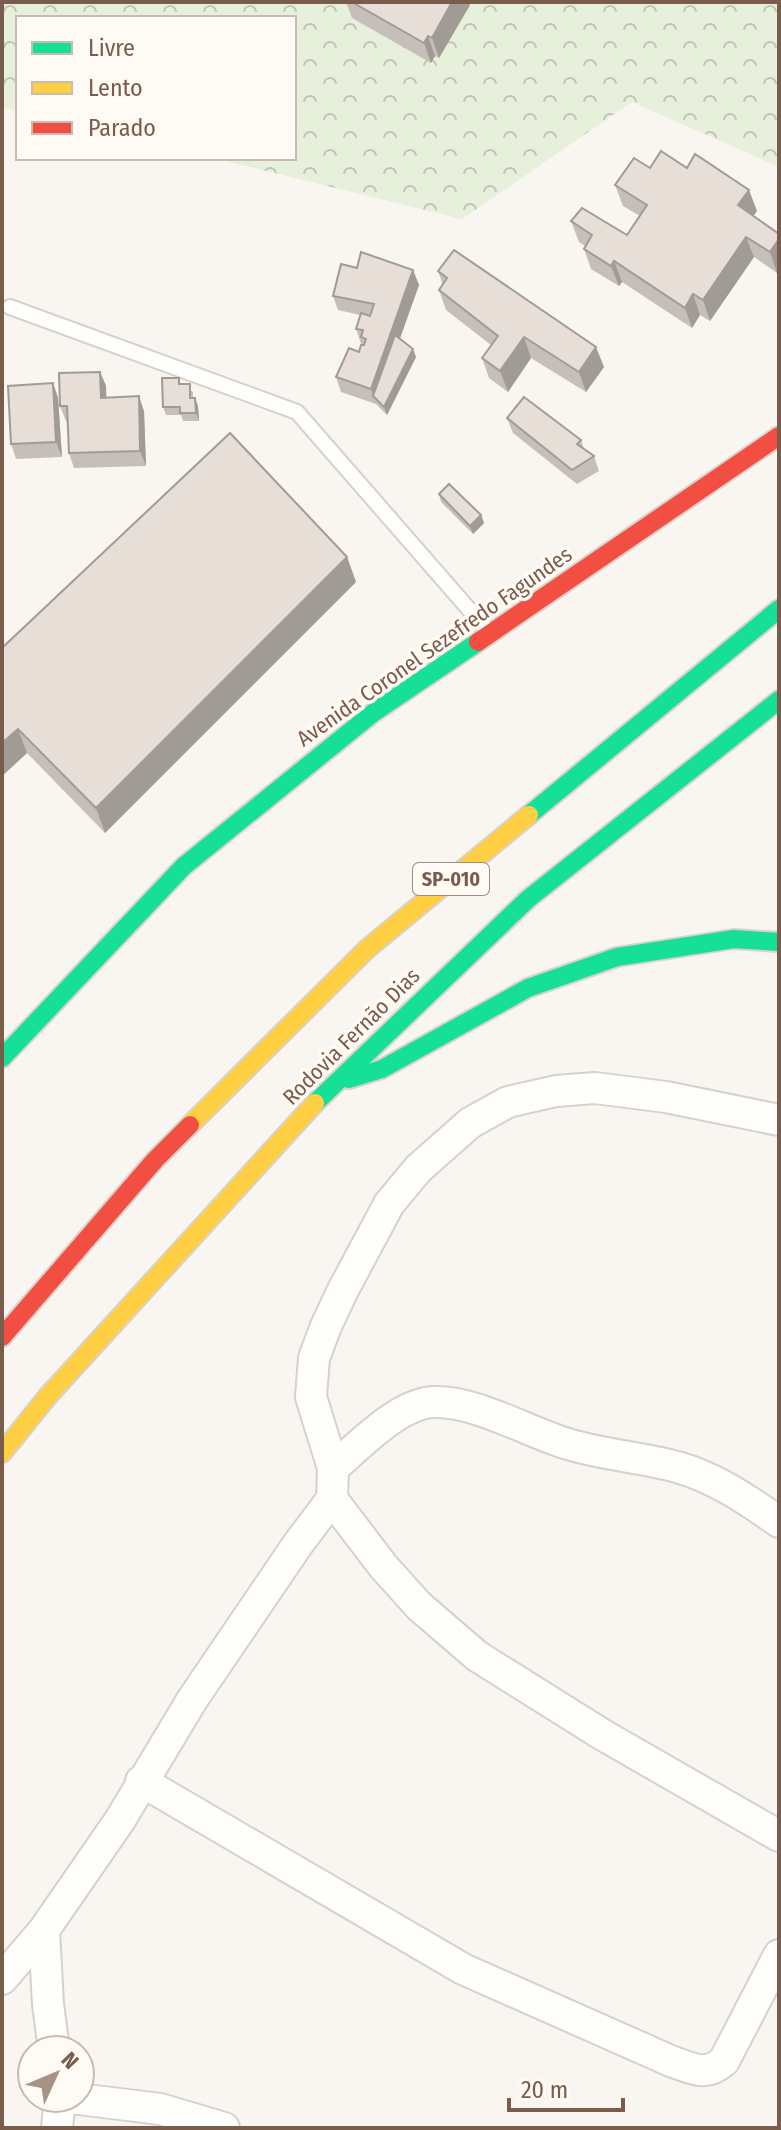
<svg xmlns="http://www.w3.org/2000/svg" width="781" height="2130" font-family="'Fira Sans Condensed',sans-serif">
	<style>
		.forest { fill: url(#forest-crowns) }
		.lines { fill: none; stroke-linecap: round; stroke-linejoin: round }
		.lane-casing { stroke: #d7d1cb; stroke-width: 18 }
		.street-casing { stroke: #d7d1cb; stroke-width: 34 }
		.fast-casing { stroke: #d9d2cb; stroke-width: 22 }
		.slow-casing { stroke: #d9d2cb; stroke-width: 22 }
		.jam-casing { stroke: #d9d2cb; stroke-width: 22 }
		.lane { stroke: #fefefd; stroke-width: 14 }
		.street { stroke: #fefefd; stroke-width: 30 }
		.fast { stroke: #16e098; stroke-width: 18 }
		.slow { stroke: #ffcf43; stroke-width: 18 }
		.jam { stroke: #f24e42; stroke-width: 18 }
		.wall { fill: #c6bfb9 }
		.shaded-wall { fill: #a19b96 }
		.building { fill: #e6ded7; stroke: #a19b96; stroke-width: 2 }
		.labels { text-anchor: middle; stroke-width: 7; stroke-linejoin: round; paint-order: stroke }
		.shield { fill: #fffaf3; stroke: #a28b7f; stroke-width: 2 }
		.shield-label { font-size: 20px; font-weight: bold; fill: #7a5c4d }
		.street-label { font-size: 22px; fill: #7a5c4d; stroke: #fffaf3 }
	</style>
	<defs>
		<pattern id="forest-crowns" width="20" height="18" patternUnits="userSpaceOnUse" patternTransform="scale(2)"><rect width="20" height="18" fill="#e7f0db"/><path d="M2 6a3 3 0 1 1 6 0M12 15a3 3 0 1 1 6 0" fill="none" stroke="#c0c6b4"/></pattern>
	</defs>
	<rect width="100%" height="100%" fill="#f9f5f0"/>
	<path class="forest" d="M2,2H779V167L632,102L462,219L213,158H294V18H18V111L2,107Z"/>
	<g class="lines">
		<defs>
			<path id="lane" d="M10,307L297,412L487,630"/>
			<path id="street" d="M333,1468C359,1446 399,1403 434,1402C474,1400 530,1433 568,1444C603,1455 641,1457 677,1467C714,1477 748,1500 779,1522
				M332,1499L383,1566L419,1606L477,1656L603,1735L779,1836
				M141,1781L463,1969L673,2062C695,2069 705,2077 724,2061L779,1955
				M44,1930L48,2004L54,2050
				M2,1979L44,1930L120,1820L192,1700L298,1544L332,1499L333,1468L311,1397L314,1358L326,1326L343,1290L389,1204L418,1169L470,1123L508,1102L556,1091L595,1088L666,1097L779,1120
				M71,2098L160,2109L224,2128
				M57,2128L60,2098"/>
			<path id="fast" d="M529,815L779,609
				M2,1058L184,866L373,713L478,642
				M349,1079L382,1069L528,988L617,957L734,939L779,942
				M315,1103L528,899L779,700"/>
			<path id="slow" d="M190,1125L367,949L529,815
				M2,1453L48,1396L315,1103"/>
			<path id="jam" d="M478,642L779,436
				M2,1337L155,1160L190,1125"/>
		</defs>
		<use href="#lane" class="lane-casing"/>
		<use href="#street" class="street-casing"/>
		<use href="#fast" class="fast-casing"/>
		<use href="#slow" class="slow-casing"/>
		<use href="#jam" class="jam-casing"/>
		<use href="#lane" class="lane"/>
		<use href="#street" class="street"/>
		<use href="#fast" class="fast"/>
		<use href="#slow" class="slow"/>
		<use href="#jam" class="jam"/>
	</g>
	<path class="wall" d="M346,2H468L470,5L439,58L435,56L431,63L352,18Z
		M650,168L757,211L753,216L779,234V270L777,273L754,257L710,321L700,315L692,328L622,282L619,286L591,269L584,249L585,246L579,242L571,221L627,235L640,216L623,206L615,185Z
		M357,268L413,270L419,285L400,338L416,357L387,415L376,404L341,392L336,377L364,345L361,344L356,329L360,315L338,310L333,296Z
		M438,271L604,367L586,392L531,358L508,392L489,378L482,358L491,345L446,310L439,290L443,285Z
		M100,372L106,386V397L144,411L146,466L74,468L69,453L68,421H66L60,406Z
		M53,383L58,398L62,457L16,459L11,444Z
		M182,384L193,392V398L198,406L199,421H183L181,415H166L163,407Z
		M507,418L581,440L584,449L594,456L599,471L577,484L513,433Z
		M439,494L481,515L484,523L473,534L441,502Z
		M347,557L356,582L105,833L27,753L2,776V648Z"/>
	<path class="shaded-wall" d="M452,2H468L470,5L439,58L432,38Z
		M428,36L435,56L431,63L424,43Z
		M749,190L757,211L746,226L738,205Z
		M746,237L754,257L710,321L703,300Z
		M779,239V270L777,273L770,252Z
		M614,261L622,282L619,286L611,266Z
		M413,270L419,285L378,400L373,396L371,389Z
		M693,294L700,315L692,328L685,308Z
		M524,337L531,358L508,392L500,371Z
		M596,347L604,367L586,392L579,372Z
		M413,349L416,357L387,415L384,407Z
		M100,372L106,386L107,412L101,398Z
		M53,383L58,398L62,457L56,442Z
		M139,396L144,411L146,466L140,451Z
		M195,398L198,406L199,421L196,413Z
		M481,515L484,523L473,534L470,526Z
		M347,557L356,582L105,833L96,808Z
		M18,729L27,753L2,776V743Z"/>
	<path class="building" d="M352,2H452L432,38L428,36L424,43Z
		M661,151L687,168L695,154L749,190L738,205L779,234V239L770,252L746,237L703,300L693,294L685,308L614,261L611,266L584,249L592,235L571,221L582,208L627,235L647,205L615,185L634,158L650,168Z
		M454,250L596,347L579,372L524,337L500,371L482,358L498,336L439,290L447,278L438,271Z
		M361,252L413,270L371,389L336,377L349,348L359,352L361,345H364L366,339L361,337L363,330L356,329L361,313L370,316L374,304L333,296L341,264L357,268Z
		M395,335L413,349L384,407L373,396Z
		M100,372L101,398L139,396L140,451L69,453L67,406H60L59,373Z
		M162,378H179V384H190V398H195L196,413H180V407H163Z
		M53,383L56,442L11,444L8,386Z
		M524,397L581,440L577,444L594,456L572,470L507,418Z
		M230,433L347,557L96,808L18,729L2,743V648Z
		M449,484L481,515L470,526L439,494Z"/>
	<g class="labels">
		<rect class="shield" x="413" y="863" width="76" height="32" rx="6"/>
		<g class="shield-label">
			<text x="451" y="886">SP-010</text>
		</g>
		<g class="street-label">
			<text transform="translate(434 646) rotate(-35)" y="8">Avenida Coronel Sezefredo Fagundes</text>
			<text transform="translate(351 1036) rotate(-45)" y="8">Rodovia Fernão Dias</text>
		</g>
	</g>
	<rect width="781" height="2130" fill="none" stroke="#7a5c4d" stroke-width="8"/>
	<rect x="16" y="16" width="280" height="144" fill="#fffaf3" stroke="#cabbb1" stroke-width="2"/>
	<rect x="32" y="42" width="40" height="12" fill="#16e098" stroke="#cabbb1" stroke-width="2"/>
	<text x="88" y="56" font-size="24" fill="#7a5c4d">Livre</text>
	<rect x="32" y="82" width="40" height="12" fill="#ffcf43" stroke="#cabbb1" stroke-width="2"/>
	<text x="88" y="96" font-size="24" fill="#7a5c4d">Lento</text>
	<rect x="32" y="122" width="40" height="12" fill="#f24e42" stroke="#cabbb1" stroke-width="2"/>
	<text x="88" y="136" font-size="24" fill="#7a5c4d">Parado</text>
	<g transform="translate(56 2074) rotate(46)"><circle r="38" fill="#fffaf3" stroke="#cabbb1" stroke-width="2"/>
	<path d="M0-6L14 30L0 20L-14 30Z" fill="#a69286"/>
	<text y="-12" font-size="22" font-weight="bold" text-anchor="middle" fill="#7a5c4d">N</text>
	</g>
	<path d="M509 2098v12h114v-12" fill="none" stroke="#7a5c4d" stroke-width="4"/>
	<text x="521" y="2098" font-size="24" fill="#7a5c4d" stroke="#fffaf3" stroke-width="6" paint-order="stroke">20 m</text>
</svg>
